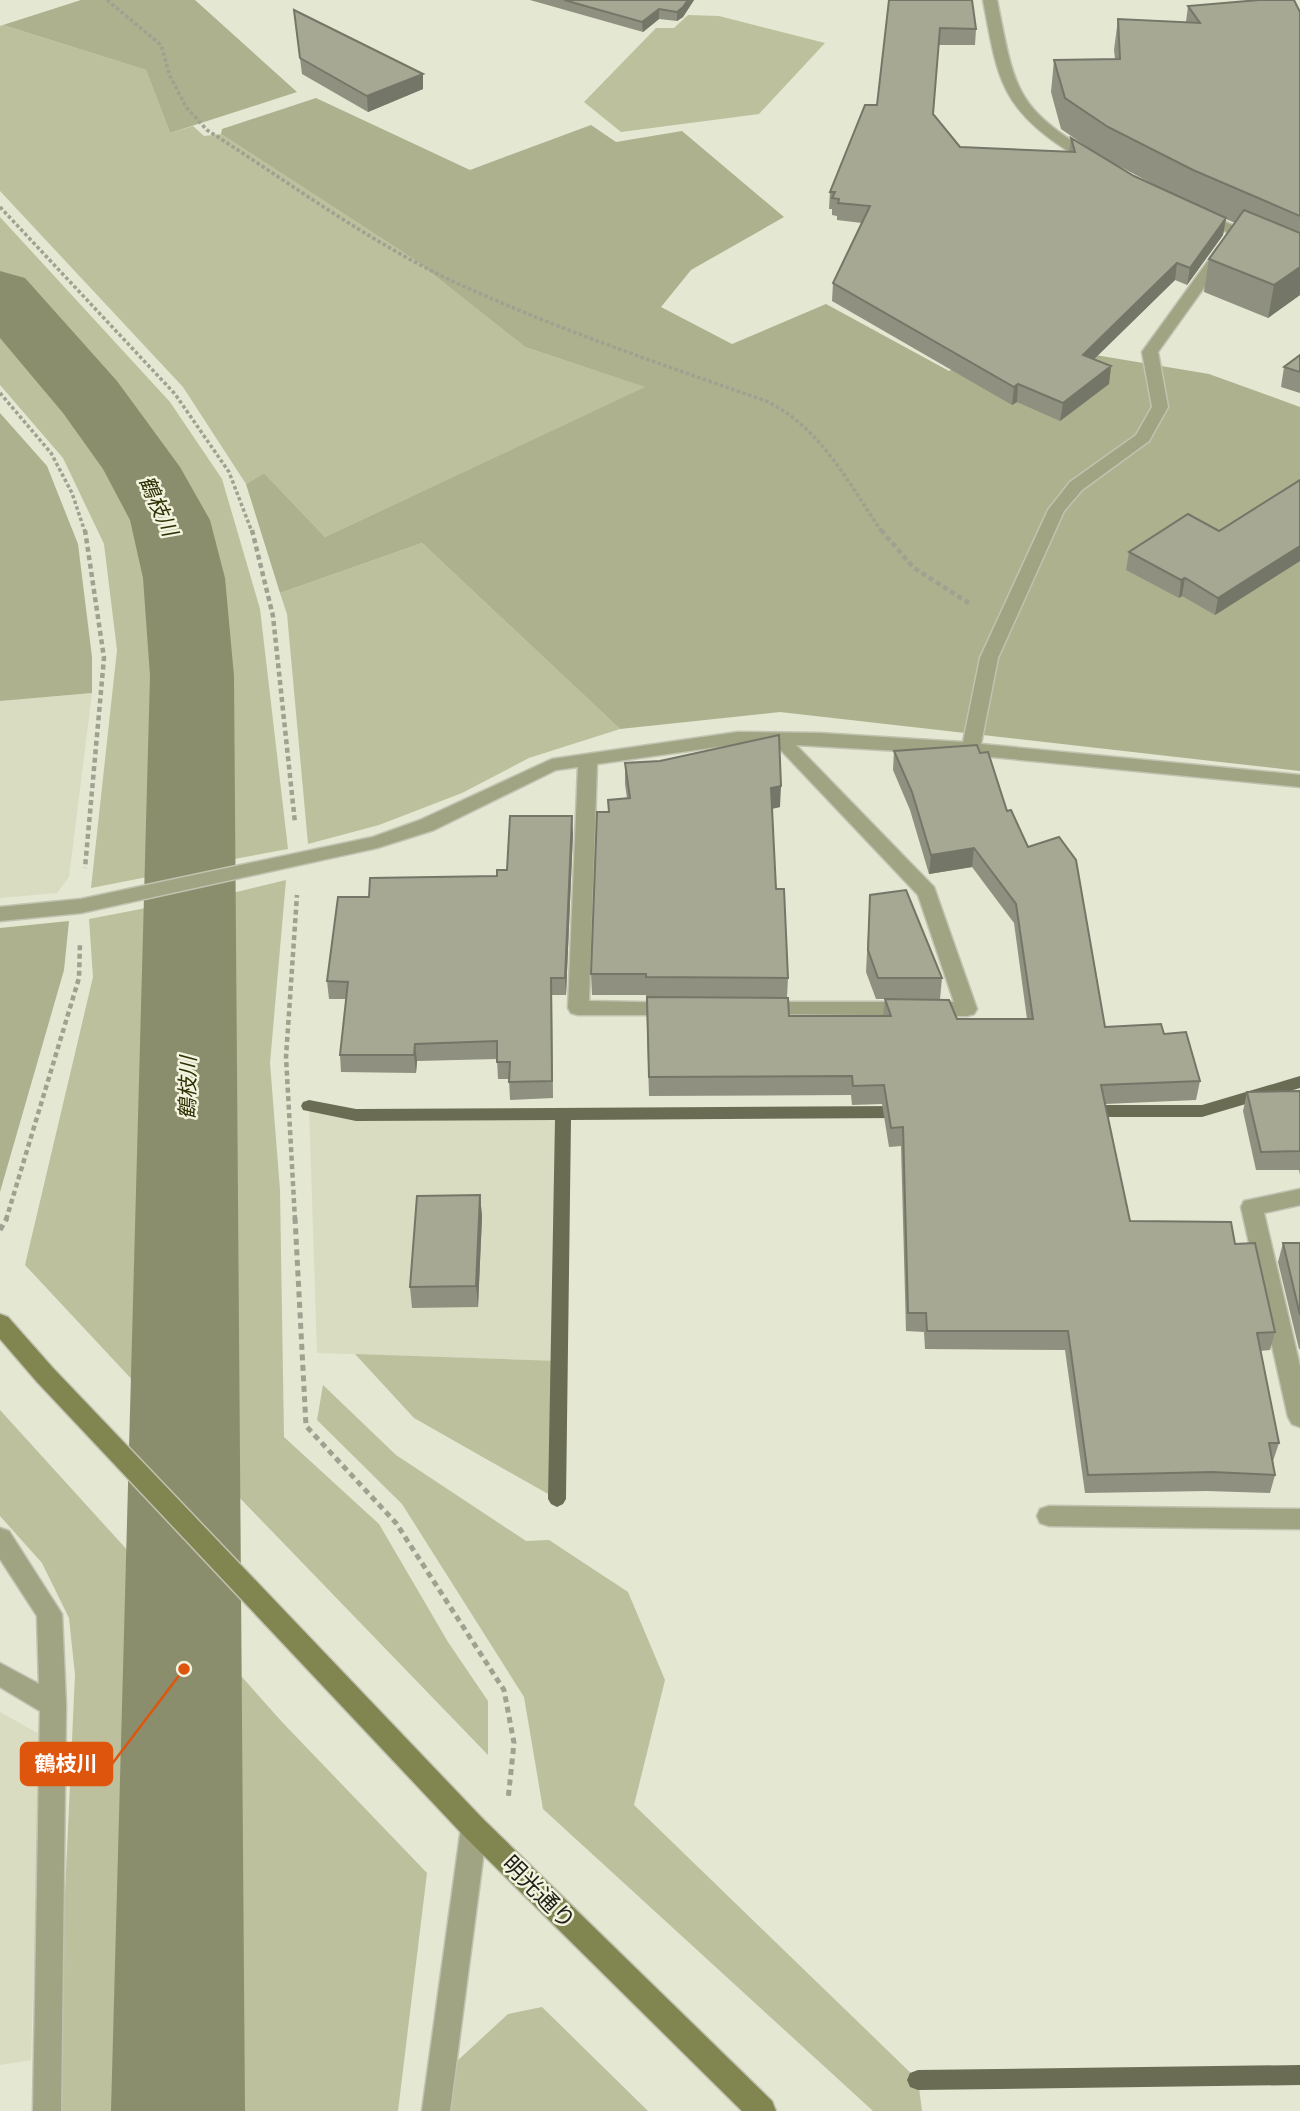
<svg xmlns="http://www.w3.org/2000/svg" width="1300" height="2111" font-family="Karla,'Noto Sans JP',sans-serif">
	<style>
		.built { fill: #d9dcc0 }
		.green { fill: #bcc09d }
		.forest { fill: #adb18e }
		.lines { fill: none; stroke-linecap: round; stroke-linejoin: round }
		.stream { fill: #6a6d53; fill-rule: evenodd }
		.river { fill: #8a8e6c; fill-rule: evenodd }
		.lane-casing { stroke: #c1c3b1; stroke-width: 3 }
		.street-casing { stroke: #c1c3b1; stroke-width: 3 }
		.secondary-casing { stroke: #c1c3b1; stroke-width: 3 }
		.path-far2 { stroke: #9fa191; stroke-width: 3.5; stroke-dasharray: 3.5 2.5; stroke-linecap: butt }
		.path-far1 { stroke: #9fa191; stroke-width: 4.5; stroke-dasharray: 5 3.5; stroke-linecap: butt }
		.path { stroke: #9fa191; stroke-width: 5; stroke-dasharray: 6 4.5; stroke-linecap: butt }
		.lane { fill: #a1a482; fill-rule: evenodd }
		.street { fill: #a1a482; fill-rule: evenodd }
		.secondary { fill: #818550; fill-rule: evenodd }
		.wall { fill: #8f907f; fill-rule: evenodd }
		.shaded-wall { fill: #747668 }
		.building { fill: #a6a894; stroke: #747668; stroke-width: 2 }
		.labels { text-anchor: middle; stroke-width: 5; stroke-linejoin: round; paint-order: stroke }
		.water-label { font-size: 21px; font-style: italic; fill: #2f3104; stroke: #f2f4df }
		.near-street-label { font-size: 23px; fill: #21211a; stroke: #f2f4df }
		.leader { fill: none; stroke: #de560d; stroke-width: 2.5 }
		.callout-dot { fill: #de560d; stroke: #f2f4df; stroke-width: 2.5 }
		.callout { fill: #de560d; stroke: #de560d; stroke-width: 2.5 }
		.callout-label { font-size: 21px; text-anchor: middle; font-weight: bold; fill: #fff }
	</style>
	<rect width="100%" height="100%" fill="#e4e7d2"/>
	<path class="built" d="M92,693L69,877L57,893L0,898V701Z
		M309,1106L356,1115L563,1114L559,1361L317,1353Z
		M0,1712L41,1735L31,2060L0,2065Z"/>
	<path class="green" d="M688,15L719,16L825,43L759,114L621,132L584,102L656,28H674Z
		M3,25L146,70L170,133L193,126L204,136L221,134L415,260L525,347L646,387L325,537L264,473L246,484L183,387L0,191V26Z
		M0,217L170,402L222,479L260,609L288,849L207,864L202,634L190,559L177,504L137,432L0,277Z
		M0,315L119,452L158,542L173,628V872L91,888L117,650L104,544L63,458L0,385Z
		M422,543L620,729L529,758L462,793L379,825L308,844L287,614L280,593Z
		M286,880L270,1063L280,1190L284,1437L379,1524L448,1642L488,1701V1755L208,1465V899Z
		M172,903L166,1416L25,1265L93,977L89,919Z
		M355,1354L559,1361L557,1499L414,1418Z
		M323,1385L396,1455L526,1541L549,1540L628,1592L665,1680L634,1805L918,2080L922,2111H873L543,1809L524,1697L402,1504L317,1420Z
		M0,1410L169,1596L158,2111H55L75,1675L69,1618L42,1563L0,1516Z
		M211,1642L282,1722L427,1873L398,2111H202Z
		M542,2007L648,2111H451L456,2062L508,2014Z"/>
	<path class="forest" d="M81,0H195L297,92L170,133L146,70L3,25Z
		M316,98L470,170L591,125L616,142L682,131L784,217L691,270L661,307L732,344L826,304L949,371L1005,340L1209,374L1300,407V771L780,712L620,729L422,543L280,593L246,484L264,473L325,537L645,387L525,347L415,260L221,134L222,129Z
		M0,413L47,466L78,544L92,657V693L0,701Z
		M69,921L64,970L0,1192V928Z"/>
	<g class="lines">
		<path class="stream" d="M1300,1076V1088L1202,1117H1086L1078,1111L1086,1105H1202Z
			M309,1100L356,1109L903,1106L911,1112L903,1118L571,1120L566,1499L563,1504L557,1507L551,1504L548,1499L555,1120L356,1121L303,1110L301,1106L303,1102Z
			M1300,2065V2085L918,2090L910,2087L907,2080L910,2073L918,2070Z"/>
		<path class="river" d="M0,271L25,278L117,381L180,467L210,520L225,578L234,676L245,2111H111L150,676L143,578L130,520L103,469L63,413L0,338Z"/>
		<defs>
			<path id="lane" d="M1300,1189V1205L1264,1213L1300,1366V1427L1292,1424L1288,1417L1241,1207L1244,1201Z"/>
			<path id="street" d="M983,0H997C1015,91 1015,109 1099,157L1101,160L1099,163C1087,166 1075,155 1065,149C998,106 997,72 983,0Z
				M1200,211L1300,254V265L1195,218L1193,215L1195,212Z
				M1223,245L1231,250L1158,352L1168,407L1149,441L1082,490L1064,511L998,658L981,744L1300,775V787L971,755L796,745L934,887L977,1009L974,1014L967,1016L753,1014L750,1009L753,1004L760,1002H954L918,895L775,744H738L597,764L589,1001L682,1003L685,1008L682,1013L675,1015H578L571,1013L568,1008L578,767L556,770L434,830L377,848L81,913L0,921V907L81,899L373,837L420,820L552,759L738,732L819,733L963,742L980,658L1048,510L1070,482L1136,435L1152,407L1142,352L1218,247Z
				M1049,1506L1300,1509V1529L1049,1526L1040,1523L1037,1516L1040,1509Z
				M0,1528L9,1531L62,1614L66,1705L61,2111H33L40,1711L0,1687V1663L39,1684L37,1616L0,1559Z
				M474,1816L483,1819L487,1828L450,2111H422L461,1828L465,1819Z"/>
			<path id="secondary" d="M0,1314L8,1317L53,1368L483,1819L772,2101L776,2111H742L465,1837L37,1382L0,1339Z"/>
		</defs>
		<use href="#lane" class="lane-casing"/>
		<use href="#street" class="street-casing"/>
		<use href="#secondary" class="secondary-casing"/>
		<path class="path-far2" d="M107,0L161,45L170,76L186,107L207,130C287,181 366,240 452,281C554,328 660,364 766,401C822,428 848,483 882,532
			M0,207L175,394L229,472L252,532
			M0,393L51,453L72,493L85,532"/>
		<path class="path-far1" d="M85,530L104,658L85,868
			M252,530L273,616L295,823
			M881,530L914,568L972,605
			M6,1220L79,978L80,943
			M295,1220L286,1057L297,895"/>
		<path class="path" d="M295,1218L306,1426L396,1523L504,1690L514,1743L508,1800
			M0,1230L7,1218"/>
		<use href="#lane" class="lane"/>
		<use href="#street" class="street"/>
		<use href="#secondary" class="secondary"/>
	</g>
	<path class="wall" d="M530,0H694L683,17L677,21L659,19L643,32Z
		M889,0L976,29L975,45H939L933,114L960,147L1069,152L1071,138L1097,154L1061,129L1051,92L1054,60L1115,59L1114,50L1118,19L1186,22L1188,6L1300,12V295L1268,318L1204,292L1209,259L1235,223L1226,219L1223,235L1187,285L1175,280L1094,359L1111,366L1109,384L1060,421L1017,402L1012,405L832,301L833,283L862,223L837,220V216L832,215V209H829L830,192L877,105ZM1117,165L1153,184L1134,176Z
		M294,10L423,74V89L368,112L302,74Z
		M1300,355V393L1281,387L1284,367Z
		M1300,480V561L1215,615L1182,596L1179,598L1126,570L1129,552L1219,531Z
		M894,751L980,753L1105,1027L1164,1034L1200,1081L1196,1100L1105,1104L1130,1221L1235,1244L1275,1332L1270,1350L1260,1351L1279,1443L1273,1461L1275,1475L1270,1493L1207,1491L1085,1493L1065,1350L925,1349L924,1332L906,1331L901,1146L889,1147L882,1104L852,1105L851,1095L649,1096L646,995H592L591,974L608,812V800L627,798L625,784V763L780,807L772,809L776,889L788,978L787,998L789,1016H883L885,999H876L866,972L870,895L942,978L940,999L957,1019H1027L1014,923L972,867L929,874L910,810L893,770Z
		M573,833L566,995H552L553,1098L510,1100L509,1079H498L497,1059L417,1061L416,1073L341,1072L340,1055L346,999H329L327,981L369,897L497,876Z
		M1300,1091V1175L1299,1170H1256L1243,1111L1247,1092Z
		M480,1195L482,1217L478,1307L412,1308L410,1287Z
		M1283,1243H1300V1349H1299L1278,1262Z"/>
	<path class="shaded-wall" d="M688,0H694L683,17L677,21V12Z
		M659,9V19L643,32L642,22Z
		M423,74V89L368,112L367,96Z
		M1226,218L1223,235L1187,285L1190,268Z
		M1177,263L1175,280L1081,372L1083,355Z
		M1300,267V295L1268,318L1274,285Z
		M1111,366L1109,384L1060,421L1063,403Z
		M1018,384L1017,402L1012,405L1014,387Z
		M1300,546V561L1215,615L1218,598Z
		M1185,578L1182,596L1179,598L1181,580Z
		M781,786L780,807L770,809L771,788Z
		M572,816L573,833L566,995L565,978Z
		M974,848L972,867L929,874L931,855Z
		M415,1044L417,1061L416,1073L414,1055Z
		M480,1195L482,1217L478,1307L476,1286Z"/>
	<path class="building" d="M564,0H688L683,7L677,12L659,9L642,22Z
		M889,0H972L976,29L940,28L933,114L960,147L1075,152L1071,138L1134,176L1226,218L1190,268L1177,263L1083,355L1111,366L1063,403L1018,384L1014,387L833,283L870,206L838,203L839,199L832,198L835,192H830L865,105H877Z
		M1259,0H1294L1300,12V216L1193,170L1108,127L1065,98L1054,60L1120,59L1118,19L1200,23L1188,6Z
		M294,10L423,74L367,96L300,58Z
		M1244,210L1300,233V267L1274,285L1209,259Z
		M1300,355V372L1284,367Z
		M1300,480V546L1218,598L1185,578L1181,580L1129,552L1188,514L1219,531Z
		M779,735L781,786L771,788L776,889H784L788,978L646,977V974H591L597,812H609L608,800L630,798L625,763L660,761Z
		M977,745L980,753L988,752L1007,811L1011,810L1028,847L1059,837L1076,860L1105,1027L1161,1024L1164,1034L1186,1032L1200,1081L1101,1085L1130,1221L1231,1222L1235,1244L1255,1243L1275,1332L1257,1333L1279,1443H1269L1275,1475L1212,1472L1088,1475L1068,1331H927L926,1313H908L903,1127L891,1128L884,1085L853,1086L852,1076L649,1077L647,997L788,998L789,1016H891L885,999L949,1000L957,1019H1033L1016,904L974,848L931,855L912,792L894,751Z
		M510,816H572L565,978H551L552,1081L509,1082L510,1062H497V1041L415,1044L414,1055H340L348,982L327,981L338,897H369L370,878L497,876V870H507Z
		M906,890L942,978H878L868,950L870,895Z
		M1300,1091V1151L1261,1152L1247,1092Z
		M480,1195L476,1286L410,1287L417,1196Z
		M1283,1243H1300V1315Z"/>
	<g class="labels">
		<g class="water-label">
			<text transform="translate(158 506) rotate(66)" y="7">鶴枝川</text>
			<text transform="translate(188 1088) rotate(-89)" y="7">鶴枝川</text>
		</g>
		<g class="near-street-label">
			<text transform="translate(539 1892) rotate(45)" y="8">明光通り</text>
		</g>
	</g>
	<path class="leader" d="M184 1669L112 1764"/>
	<circle class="callout-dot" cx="184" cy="1669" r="7"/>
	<rect class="callout" x="21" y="1743" width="91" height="42" rx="7"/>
	<g class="callout-label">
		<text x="66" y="1771">鶴枝川</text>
	</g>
</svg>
